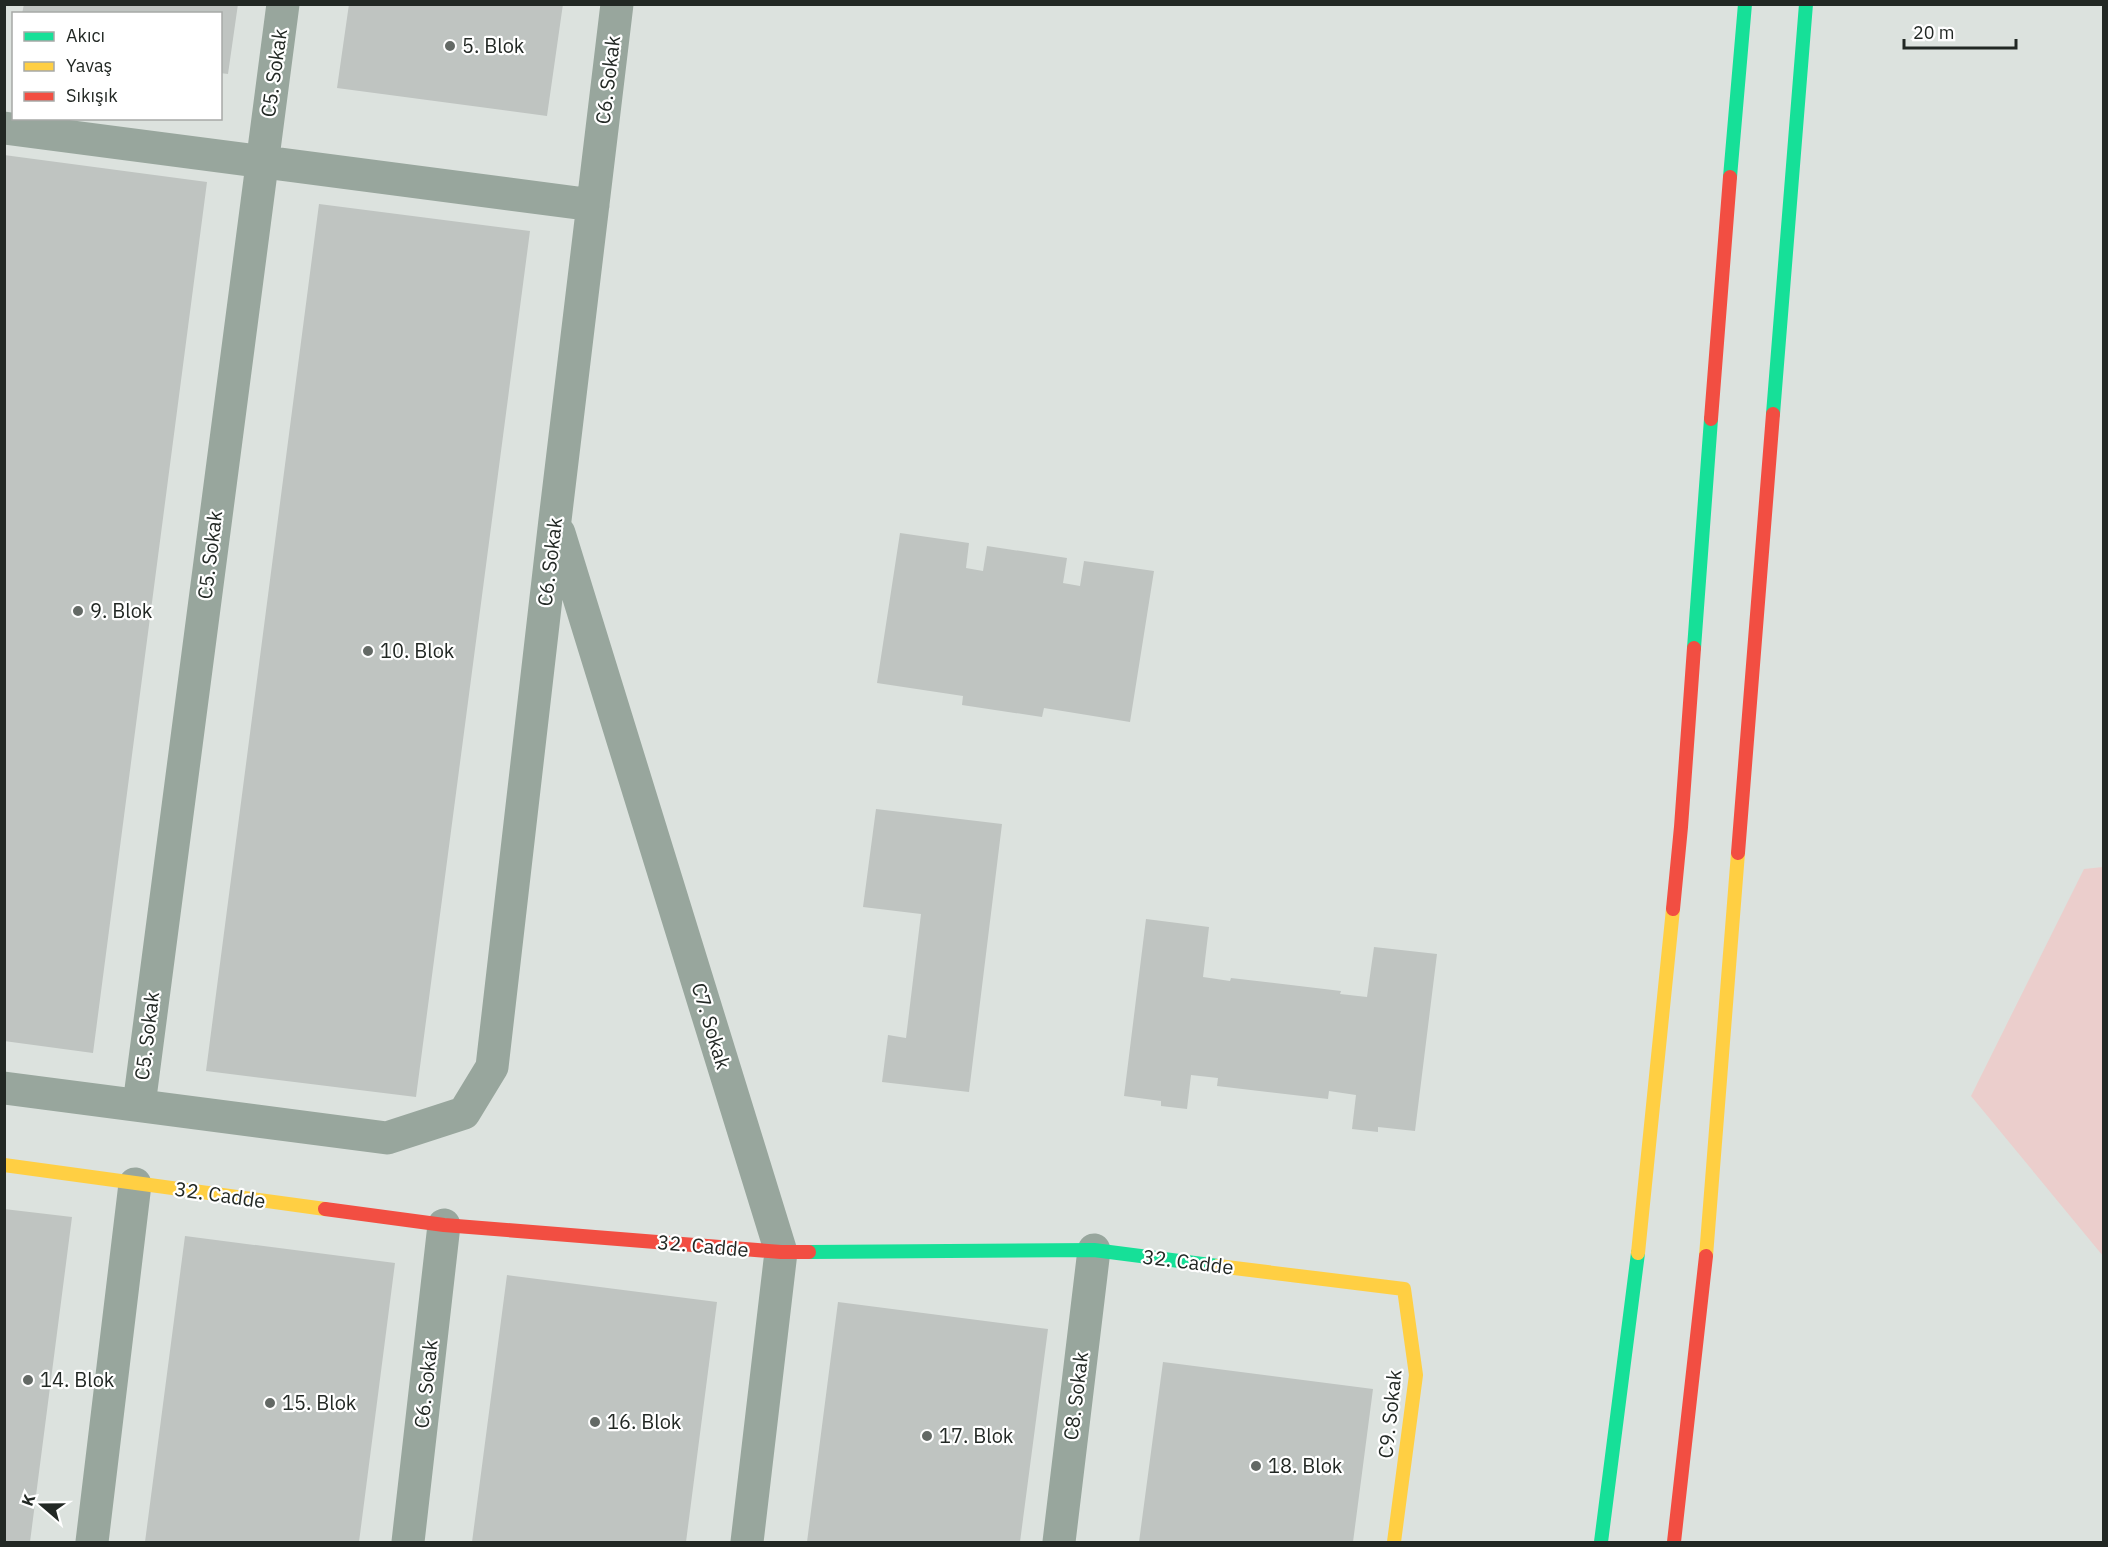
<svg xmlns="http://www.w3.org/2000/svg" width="2108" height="1547" font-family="'IBM Plex Sans',sans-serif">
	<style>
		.green { fill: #ebcecc }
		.building { fill: #bfc4c1 }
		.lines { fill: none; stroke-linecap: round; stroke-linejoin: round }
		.street { stroke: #98a69d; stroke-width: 33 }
		.fast { stroke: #16e098; stroke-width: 14 }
		.slow { stroke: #ffcf43; stroke-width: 14 }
		.jam { stroke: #f24e42; stroke-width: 14 }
		.poi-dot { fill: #636965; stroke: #fff; stroke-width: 2 }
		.labels { text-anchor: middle; stroke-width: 4.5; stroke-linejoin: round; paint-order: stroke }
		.poi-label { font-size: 20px; fill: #222824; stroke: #fff; text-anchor: start }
		.street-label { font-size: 20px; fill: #222824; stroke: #fff }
	</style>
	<rect width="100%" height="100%" fill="#dce2de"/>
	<path class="green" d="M2103,867L2104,868L2103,1256L1971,1096L2084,869Z"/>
	<path class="building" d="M24,4H238L228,74L220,73V14H22Z
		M349,4H563L547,116L337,88Z
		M4,155L207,182L93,1053L4,1041Z
		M319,204L530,231L416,1097L206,1071Z
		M900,533L969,543L966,568L983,571L987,546L1067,558L1063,583L1080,586L1084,561L1154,571L1130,722L1044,708L1042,717L962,705L963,696L877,683Z
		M876,809L1002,824L969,1092L882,1082L888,1035L906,1038L921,914L863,907Z
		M1146,919L1209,927L1203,977L1230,981L1231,978L1341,991L1340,994L1367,997L1374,947L1437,954L1415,1131L1378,1127V1132L1352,1129L1356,1095L1329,1091L1328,1099L1217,1086L1218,1078L1191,1075L1187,1109L1161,1106V1101L1124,1096Z
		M4,1209L72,1217L30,1542H4Z
		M185,1236L395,1263L359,1542H145Z
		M507,1275L717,1302L686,1542H472Z
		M838,1302L1048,1329L1020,1542H807Z
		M1163,1362L1373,1389L1353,1542H1139Z"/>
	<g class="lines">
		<path class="street" d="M4,128L593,205
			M559,533L781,1252L747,1542
			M4,1088L387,1138L464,1113L492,1067L555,520L617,4
			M139,1105L283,4
			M92,1542L135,1184
			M408,1542L444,1225
			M1059,1542L1094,1250"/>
		<path class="fast" d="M1730,177L1745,4
			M1773,414L1806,4
			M1694,648L1711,419
			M809,1252L1094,1250L1218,1266
			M1601,1542L1638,1253"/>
		<path class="slow" d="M4,1165L325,1209
			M1638,1253L1673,909
			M1706,1256L1738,853
			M1218,1266L1404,1289L1416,1375L1394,1542"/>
		<path class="jam" d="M1711,419L1730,177
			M1738,853L1773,414
			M1673,909L1681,827L1694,648
			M325,1209L444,1225L781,1252H809
			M1674,1542L1706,1256"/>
	</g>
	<g class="poi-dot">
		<circle cx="450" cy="46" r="6"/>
		<circle cx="78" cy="611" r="6"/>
		<circle cx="368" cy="651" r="6"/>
		<circle cx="28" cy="1380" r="6"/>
		<circle cx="270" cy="1403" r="6"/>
		<circle cx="595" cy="1422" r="6"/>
		<circle cx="927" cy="1436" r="6"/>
		<circle cx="1256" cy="1466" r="6"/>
	</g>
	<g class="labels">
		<g class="poi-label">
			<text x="462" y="53">5. Blok</text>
			<text x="90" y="618">9. Blok</text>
			<text x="380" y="658">10. Blok</text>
			<text x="40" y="1387">14. Blok</text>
			<text x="282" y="1410">15. Blok</text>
			<text x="607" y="1429">16. Blok</text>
			<text x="939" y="1443">17. Blok</text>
			<text x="1268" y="1473">18. Blok</text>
		</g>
		<g class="street-label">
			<text transform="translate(274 73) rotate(-82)" y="7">C5. Sokak</text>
			<text transform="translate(608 80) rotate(-83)" y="7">C6. Sokak</text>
			<text transform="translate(210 555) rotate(-83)" y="7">C5. Sokak</text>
			<text transform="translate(550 562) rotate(-83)" y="7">C6. Sokak</text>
			<text transform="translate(711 1026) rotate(73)" y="7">C7. Sokak</text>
			<text transform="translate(147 1036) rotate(-83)" y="7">C5. Sokak</text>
			<text transform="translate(220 1195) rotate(8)" y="7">32. Cadde</text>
			<text transform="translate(703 1246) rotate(5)" y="7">32. Cadde</text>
			<text transform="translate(1188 1262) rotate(7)" y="7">32. Cadde</text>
			<text transform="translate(426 1384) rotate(-84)" y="7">C6. Sokak</text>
			<text transform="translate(1076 1396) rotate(-83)" y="7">C8. Sokak</text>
			<text transform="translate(1390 1414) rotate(-84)" y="7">C9. Sokak</text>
		</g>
	</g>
	<rect width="2108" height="1547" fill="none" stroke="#222824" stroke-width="12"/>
	<rect x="12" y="12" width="210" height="108" fill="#ffffff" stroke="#a7a9a7" stroke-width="1.5"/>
	<rect x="24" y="32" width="30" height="9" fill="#16e098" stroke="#a7a9a7" stroke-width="1.5"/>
	<text x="66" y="42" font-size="18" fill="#222824">Akıcı</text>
	<rect x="24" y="62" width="30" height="9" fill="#ffcf43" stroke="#a7a9a7" stroke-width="1.5"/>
	<text x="66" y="72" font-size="18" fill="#222824">Yavaş</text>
	<rect x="24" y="92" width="30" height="9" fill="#f24e42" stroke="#a7a9a7" stroke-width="1.5"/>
	<text x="66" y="102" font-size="18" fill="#222824">Sıkışık</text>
	<g transform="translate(42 1505) rotate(290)" stroke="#ffffff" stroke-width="4.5" paint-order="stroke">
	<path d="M0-4.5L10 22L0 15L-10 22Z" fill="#222824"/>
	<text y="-9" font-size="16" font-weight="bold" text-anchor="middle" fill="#222824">K</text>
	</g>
	<path d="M1904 39v9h112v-9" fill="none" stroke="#222824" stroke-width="3"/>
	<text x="1913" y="39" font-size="18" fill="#222824" stroke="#ffffff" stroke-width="4.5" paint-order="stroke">20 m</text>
</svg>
